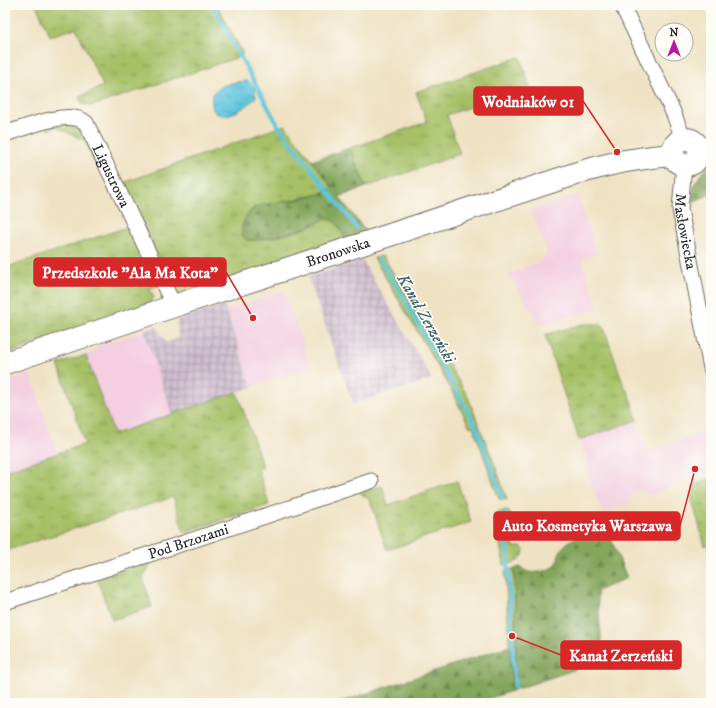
<svg xmlns="http://www.w3.org/2000/svg" width="716" height="708" font-family="'IM FELL DW Pica',serif">
	<style>
		.built { fill: #f3cfe0 }
		.industrial { fill: url(#industrial-grid) }
		.grass { fill: url(#grass-tufts); stroke: #687648 }
		.forest { fill: url(#forest-firs); stroke: #586843 }
		.water { fill: url(#water-ripples); stroke: #457884 }
		.lines { fill: none; stroke-linecap: round; stroke-linejoin: round }
		.stream { stroke: #5fc6dc; stroke-width: 4 }
		.street-casing { stroke: #706b60; stroke-width: 17 }
		.secondary-casing { stroke: #706b60; stroke-width: 24 }
		.street { stroke: #fff; stroke-width: 15 }
		.secondary { stroke: #fff; stroke-width: 22 }
		.labels { text-anchor: middle; stroke-width: 3.5; stroke-linejoin: round; paint-order: stroke }
		.street-label { font-size: 15px; fill: #2b2b2b; stroke: #fdfcf7 }
		.water-label { font-size: 16px; font-style: italic; fill: #3d6169; stroke: #fdfcf7 }
		.leader { fill: none; stroke: #d62828; stroke-width: 1.5 }
		.callout-dot { fill: #d62828; stroke: #fdfcf7; stroke-width: 1.5 }
		.callout { fill: #d62828; stroke: #d62828; stroke-width: 1.5 }
		.callout-label { font-size: 16px; text-anchor: middle; font-weight: bold; fill: #fff }
	</style>
	<defs>
		<pattern id="industrial-grid" width="8" height="8" patternUnits="userSpaceOnUse"><rect width="8" height="8" fill="#cfbdcf"/><path d="M0 4h8M4 0v8" fill="none" stroke="#a89aa8"/></pattern>
		<pattern id="grass-tufts" width="24" height="20" patternUnits="userSpaceOnUse"><rect width="24" height="20" fill="#a6c066"/><path d="M3 7l-1-3M5 7V3M7 7l1-3M15 17l-1-3M17 17v-4M19 17l1-3" fill="none" stroke="#879c54"/></pattern>
		<pattern id="forest-firs" width="22" height="20" patternUnits="userSpaceOnUse"><rect width="22" height="20" fill="#84a65b"/><path d="M5 1l3.5 6h-7zM16 11l3.5 6h-7z" fill="#6c874b"/></pattern>
		<pattern id="water-ripples" width="26" height="14" patternUnits="userSpaceOnUse"><rect width="26" height="14" fill="#5fc6dc"/><path d="M2 4q2-2 4 0t4 0M15 11q2-2 4 0t4 0" fill="none" stroke="#4fa1b3"/></pattern>
	</defs>
	<rect width="100%" height="100%" fill="#fdfcf7"/>
	<filter id="ink" filterUnits="userSpaceOnUse"><feTurbulence type="fractalNoise" baseFrequency=".025" numOctaves="2"/><feDisplacementMap in="SourceGraphic" scale="8" xChannelSelector="R" yChannelSelector="G"/><feConvolveMatrix kernelMatrix="1 2 1 2 8 2 1 2 1" color-interpolation-filters="sRGB"/></filter>
	<filter id="wash" filterUnits="userSpaceOnUse"><feTurbulence type="fractalNoise" baseFrequency=".012" numOctaves="4" result="noise"/><feDisplacementMap in="SourceGraphic" scale="16" xChannelSelector="R" yChannelSelector="G"/><feGaussianBlur stdDeviation="0.9" result="paint"/><feColorMatrix in="noise" values="0 0 0 0 0 0 0 0 0 0 0 0 0 0 0 0 0 1.4 0 .05"/><feComposite in="paint" operator="in"/></filter>
	<g filter="url(#wash)">
		<rect width="100%" height="100%" fill="#efe2c3"/>
		<path class="built" d="M578,194L597,254L582,259L598,308L540,326L509,274L543,260L547,249L531,210Z
			M284,291L311,367L252,387L226,310Z
			M144,330L172,415L113,434L86,356L97,349V344L111,339L112,342Z
			M30,373L57,453L5,471V381Z
			M635,420L647,452L711,431V468L651,495L642,490L632,495L629,503L603,513L585,469L589,468L579,440Z"/>
		<path class="industrial" d="M362,260L432,379L353,404L308,277Z
			M224,305L252,387L172,415L144,330L156,326L166,342L171,341L178,338L177,320Z"/>
		<path class="grass" d="M36,5H217L243,54L236,58L92,106L82,104L79,97L103,86L76,28L50,36Z
			M520,57L530,87L447,115L460,154L366,187L350,148L427,122L416,92Z
			M63,124C90,129 89,141 99,164L96,165L84,140L56,127L48,130L47,128Z
			M285,125L333,188L316,195L253,208L245,218L242,227L247,240C271,241 305,231 326,218C338,219 341,232 346,242L177,298L123,183Z
			M130,226L159,285L149,289L154,296L151,302L12,352L5,333V268Z
			M383,256L467,395L496,468L507,500L499,499L473,426L470,427L447,382L374,258Z
			M583,324H600L604,328L625,389L628,391L637,420L579,440L545,335Z
			M83,356H86L114,434L237,392L263,467L258,469L269,505L184,532L173,497L5,551V471L85,444L58,364Z
			M711,478V543L705,546L690,493L694,491L692,486Z
			M457,481L471,522L387,550L370,500L360,493L382,486L388,505Z
			M506,510L509,512L511,516L514,547H522L524,551C522,562 514,563 504,565L494,514Z
			M152,561L143,579L152,607L112,620L97,579Z
			M514,569L517,689L512,691L505,570Z"/>
		<path class="forest" d="M350,148L366,187L339,197L368,234L346,242C341,232 338,219 326,218L306,228L277,236L254,240H247L242,235C241,199 275,204 300,199C312,197 322,193 333,188L312,161Z
			M711,162V194L692,202L694,184Z
			M605,524L627,578L597,591L603,660L517,689L514,569L520,567C522,568 524,570 526,571C535,575 549,570 556,565C558,561 558,554 561,550C567,538 593,530 605,524Z
			M510,646L512,691L475,703H338Z"/>
		<path class="water" d="M248,81L254,87L256,97C250,105 229,119 218,114C214,113 212,108 212,104C208,85 234,82 248,81Z"/>
		<g class="lines">
			<path class="stream" d="M212,5L279,127L356,227
				M379,259L402,295L475,424L503,498
				M505,513L515,688"/>
		</g>
	</g>
	<g filter="url(#ink)">
		<g class="lines">
			<defs>
				<g id="street">
					<path d="M622,5L673,112L683,138"/>
					<path id="s1" d="M5,134C24,128 70,108 86,123L174,306"/>
					<path id="s2" d="M684,165L680,209L711,368"/>
					<path id="s3" d="M5,602L371,481"/>
				</g>
				<g id="secondary">
					<circle cx="686" cy="152" r="13"/>
					<path id="s4" d="M5,363L174,306L581,172C611,163 642,157 673,155"/>
				</g>
			</defs>
			<use href="#street" class="street-casing"/>
			<use href="#secondary" class="secondary-casing"/>
			<use href="#street" class="street"/>
			<use href="#secondary" class="secondary"/>
		</g>
	</g>
	<g class="labels">
		<g class="street-label">
			<text dy="5" stroke="none"><textPath href="#s1" startOffset="143">Ligustrowa</textPath></text>
			<text dy="5" stroke="none"><textPath href="#s2" startOffset="67">Masłowiecka</textPath></text>
			<text dy="5" stroke="none"><textPath href="#s4" startOffset="351">Bronowska</textPath></text>
			<text dy="5" stroke="none"><textPath href="#s3" startOffset="193">Pod Brzozami</textPath></text>
		</g>
		<g class="water-label">
			<text transform="translate(427 318) rotate(60)" y="6">Kanał Zerzeński</text>
		</g>
	</g>
	<path class="leader" d="M617 152L583 101M253 318L226 272M695 469L680 526M512 636L561 655"/>
	<g class="callout-dot">
		<circle cx="617" cy="152" r="4"/>
		<circle cx="253" cy="318" r="4"/>
		<circle cx="695" cy="469" r="4"/>
		<circle cx="512" cy="636" r="4"/>
	</g>
	<g class="callout">
		<rect x="474" y="87" width="109" height="28" rx="4"/>
		<rect x="34" y="258" width="192" height="28" rx="4"/>
		<rect x="494" y="512" width="186" height="28" rx="4"/>
		<rect x="561" y="641" width="120" height="28" rx="4"/>
	</g>
	<g class="callout-label">
		<text x="528" y="107">Wodniaków 01</text>
		<text x="130" y="278">Przedszkole "Ala Ma Kota"</text>
		<text x="587" y="531">Auto Kosmetyka Warszawa</text>
		<text x="621" y="661">Kanał Zerzeński</text>
	</g>
	<rect width="716" height="708" fill="none" stroke="#fdfcf7" stroke-width="20"/>
	<g transform="translate(674 42)"><circle r="19" fill="#fdfcf7" stroke="#a9a8a5"/>
	<path d="M0-3L7 15L0 10L-7 15Z" fill="#b5179e"/>
	<text y="-6" font-size="11" font-weight="bold" text-anchor="middle" fill="#2b2b2b">N</text>
	</g>
</svg>
